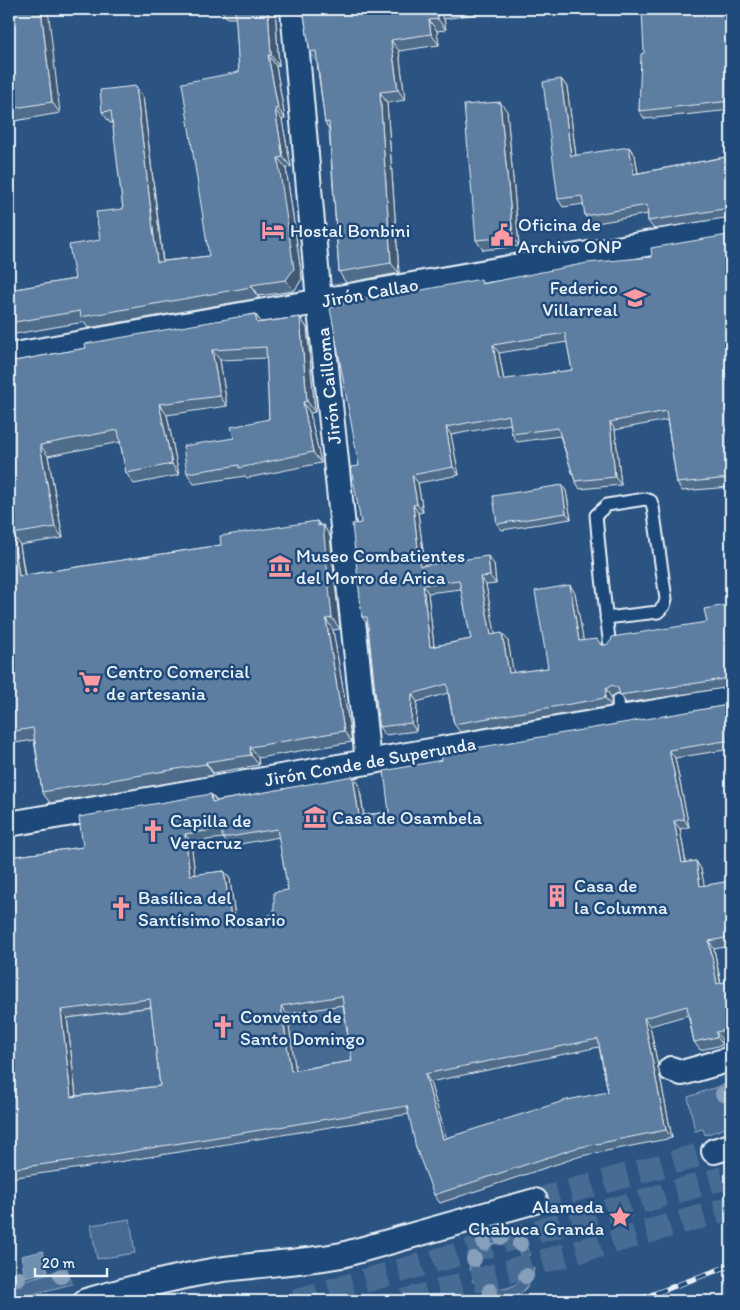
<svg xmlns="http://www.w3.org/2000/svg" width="740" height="1310" font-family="Itim,sans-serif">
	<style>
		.green { fill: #476b93; stroke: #98aec6 }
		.water { fill: #708ead; stroke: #a0b6cb }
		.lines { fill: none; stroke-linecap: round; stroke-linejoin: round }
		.street-tunnel { stroke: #476c94; stroke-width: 24; stroke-dasharray: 24 12; stroke-linecap: butt }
		.lane-casing { stroke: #e8f1f8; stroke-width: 15 }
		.street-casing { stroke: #e8f1f8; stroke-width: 28 }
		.lane { stroke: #1f4a7a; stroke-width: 11 }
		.street { stroke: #1f4a7a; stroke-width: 24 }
		.rail-casing { stroke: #e8f1f8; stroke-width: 5.5 }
		.rail { stroke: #1f4a7a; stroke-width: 4; stroke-dasharray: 11; stroke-linecap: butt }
		.tree { fill: #869fbb }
		.wall { fill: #506c8a; stroke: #e8f1f8; fill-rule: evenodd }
		.shaded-wall { fill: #415871; stroke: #e8f1f8 }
		.building { fill: #5d7da1; stroke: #e8f1f8; fill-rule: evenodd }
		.labels { text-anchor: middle; stroke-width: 5; stroke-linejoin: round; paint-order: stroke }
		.poi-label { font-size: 19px; fill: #e8f1f8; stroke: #1f4a7a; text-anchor: start }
		.street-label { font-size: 19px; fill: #e8f1f8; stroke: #1f4a7a }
	</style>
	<rect width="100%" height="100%" fill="#2b5482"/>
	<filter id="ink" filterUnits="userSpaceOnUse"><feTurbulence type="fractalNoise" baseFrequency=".02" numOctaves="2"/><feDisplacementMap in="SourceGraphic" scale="10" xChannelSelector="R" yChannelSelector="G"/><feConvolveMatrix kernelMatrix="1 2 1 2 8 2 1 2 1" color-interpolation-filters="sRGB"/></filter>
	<g filter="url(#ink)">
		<path class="green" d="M347,1004L357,1069L297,1079L287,1014Z
			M156,1007L166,1094L77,1105L67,1018Z
			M731,1082V1126L705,1135L703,1129L695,1131L688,1097Z
			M130,1219L135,1253L97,1259L91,1225Z
			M501,1234L522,1241L531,1254L523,1259C518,1245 507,1241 493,1244L480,1254L478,1270H469C471,1249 481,1238 501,1234Z
			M9,1261L14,1283L67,1268L72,1284L9,1300Z
			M524,1268H534C530,1304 490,1308 472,1280L480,1277C493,1295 521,1292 524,1268Z"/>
		<path class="water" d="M43,1251L48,1272L25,1277L21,1256Z"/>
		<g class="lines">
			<path class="street-tunnel" d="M535,1201L714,1151
				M295,1301L723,1178
				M404,1301L731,1208"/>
			<defs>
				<path id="lane" d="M606,618L658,612L664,606L666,599L653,507L651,501L645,499L607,505L596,515C600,558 604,602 610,646
					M618,700L619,718"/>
				<path id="street" d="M293,9L319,301L368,762
					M9,356L731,229
					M9,824L731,699
					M671,1069L682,1073L731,1059
					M714,1151L731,1146
					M86,1301C132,1288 177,1276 224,1269C263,1264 303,1262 342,1255L535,1201"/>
			</defs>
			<use href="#lane" class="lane-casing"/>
			<use href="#street" class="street-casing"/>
			<use href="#lane" class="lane"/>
			<use href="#street" class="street"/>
			<defs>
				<path id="rail" d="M635,1301L731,1265"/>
			</defs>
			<use href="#rail" class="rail-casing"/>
			<use href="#rail" class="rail"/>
		</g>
		<g class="tree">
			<circle cx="723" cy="1094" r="8"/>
			<circle cx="501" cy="1237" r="8"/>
			<circle cx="484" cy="1243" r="8"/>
			<circle cx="520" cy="1244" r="8"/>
			<circle cx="474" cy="1259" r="8"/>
			<circle cx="61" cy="1276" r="8"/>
			<circle cx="526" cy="1276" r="8"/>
			<circle cx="18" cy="1278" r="8"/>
			<circle cx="490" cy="1291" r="8"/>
		</g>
		<path class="wall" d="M9,9L60,113L9,122Z
			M220,9H275L279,66H276L285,119L282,120L291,167L286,168L302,279L294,291L258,296L259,298L88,328L84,322L9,335L10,342H9V290L75,279L100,240L123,209L113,123H110L102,112L143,97L163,261L209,256L239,72L236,18H227Z
			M303,9H507L444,19L446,30L437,31L439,45L399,51L405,100L387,103L399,273L346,283L339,272L329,129L325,123L317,63L310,52Z
			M731,9V110L645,119L639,111L644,53Z
			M561,79L567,87L576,156L635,155L638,173L731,156V217L654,229L648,221V214L591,224L585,216L584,204L563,207L558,199Z
			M507,111L519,246L483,250L476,240Z
			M731,233V487L682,491L677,483L667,420L615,430L621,485L580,489L575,481L560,436L517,442L512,434L510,424L451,435L459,475L418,483L423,512L418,513L425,565L494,564L496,584L486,585L495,634L508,641L513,673L548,668L575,593L583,641L606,645L707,622L731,604V687L626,703L620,694L617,693L611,697V706L460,732L454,724L448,693L417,702L416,731L385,735L379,727L368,625L362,617L361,523L359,466L397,295L484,283L652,257L728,235ZM567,342L572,370L504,380L499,353ZM461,589L471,639L434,646L428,593Z
			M255,314L261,322L300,317L307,328L315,412L310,413L321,463L247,478L245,476L194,484L187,473L234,438L269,419L267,358L220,360L227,406L167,415L179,475L134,484L126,473L120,442L48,456L63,538L20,545L25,575L221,545L317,521L321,526L323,525L330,536L340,629L333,630L352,742L258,758L259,765L213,773L214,775L50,803L42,792L34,740L9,744V362L86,348Z
			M562,485L566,491L571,519L502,530L497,524Z
			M731,703V749L675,758L689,827L680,829L686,863L696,861L701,869L704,886L731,881V946L714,949L721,983L731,980V1038L722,1040L723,1045L700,1050L694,1042L688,1015L650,1026L672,1138L581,1156L440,1203L434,1195L409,1114L88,1167L9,1178V857L83,847L211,794L217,801L359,784L364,815L389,812L442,760L728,705ZM279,837L288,890L274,914L236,924L230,879L224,871L195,875L191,842L223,838L229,846ZM343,1005L352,1061L295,1070L287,1014ZM151,1007L160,1086L76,1096L67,1018ZM599,1047L608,1092L446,1138L430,1082Z"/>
		<path class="shaded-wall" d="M41,9H48L60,113L52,102Z
			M268,9H275L279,66L271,55Z
			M437,9L444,19L446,30L438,19Z
			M429,20L437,31L439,45L431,34Z
			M391,40L399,51L405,100L398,90Z
			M268,55L276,66L285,119L278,108Z
			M561,79L567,87L577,164L571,156Z
			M136,86L143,97L164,273L157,262Z
			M380,92L387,103L399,273L391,263Z
			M500,102L507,111L519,246L513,237Z
			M275,109L282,120L291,167L283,157Z
			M629,147L635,155L639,182L634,174Z
			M278,158L286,168L302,279L294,291L286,280Z
			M251,285L258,296L259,298L251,287Z
			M255,314L263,325L257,323Z
			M300,317L307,328L315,412L307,401Z
			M493,345L499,353L505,388L499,380Z
			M212,350L220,360L227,406L220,396Z
			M303,402L310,413L321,463L313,452Z
			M159,404L167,415L179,475L172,464Z
			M610,422L615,430L621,485L615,477Z
			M446,427L451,435L459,475L453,467Z
			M40,445L48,456L63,538L55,527Z
			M412,475L418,483L423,512L417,504Z
			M562,485L566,491L571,519L566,513Z
			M413,505L418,513L426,574L420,566Z
			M317,521L323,529V525L330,536L340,629L332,618Z
			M13,534L20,545L26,587L19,576Z
			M488,556L494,564L496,584L490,576Z
			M480,577L486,585L497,643L491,635Z
			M423,585L428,593L435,655L430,647Z
			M570,585L575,593L585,649L579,641Z
			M326,619L333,630L352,742L344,731Z
			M502,633L508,641L515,681L509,673Z
			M606,689L611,697V706L605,698Z
			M412,694L417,702L416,731L411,723Z
			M250,747L258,758L259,765L251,755Z
			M669,750L675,758L689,827L684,819Z
			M206,762L213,773L214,775L206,764Z
			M353,776L359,784L365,824L359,816Z
			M211,794L217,802H212Z
			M674,821L680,829L687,871L682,863Z
			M185,834L191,842L196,883L190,875Z
			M696,861L701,869L706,894L700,886Z
			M224,871L230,879L237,933L232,925Z
			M709,941L714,949L722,992L717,984Z
			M281,1006L287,1014L297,1079L291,1071Z
			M61,1010L67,1018L77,1105L71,1097Z
			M644,1018L650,1026L672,1138L666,1130Z
			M716,1032L722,1040L723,1045L717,1037Z
			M425,1074L430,1082L449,1147L443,1139Z"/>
		<path class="building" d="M9,9H41L52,102L9,109Z
			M235,9H268L271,55H268L278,108L275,109L283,157L278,158L294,269L286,280L251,285V287L81,317L80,311L9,323V290L75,279L69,245L100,240L96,212L123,209L111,111L102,112L100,90L136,86L157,262L209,256L182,83L239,72Z
			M303,9H437L438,19L429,20L431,34L391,40L398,90L380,92L391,263L339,272L329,122L325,123L316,51L310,52Z
			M642,9H731V101L639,111L641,54L644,53Z
			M561,79L571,156L629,147L634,174L731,156V209L730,208L648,221L647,205L585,216L582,196L558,199L543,82Z
			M500,102L513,237L476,240L464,105Z
			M731,233V478L677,483L666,411L610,422L615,477L575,481L558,428L512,434L509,415L446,427L453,467L412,475L417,504L413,505L420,566L488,556L490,576L480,577L491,635L502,633L509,673L548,668L535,591L570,585L579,641L597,639L601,645H606L611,641L612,637L707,622L704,609L731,604V679L730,678L620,695L618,688L612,685L606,689L605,698L454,724L447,684L412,694L411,723L379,727L367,617H362L352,524L361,523L351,467L359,466L330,308L343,305V302L395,293V295L481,279L482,284L587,263L652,257L651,248L728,235ZM565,333L572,370L499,380L493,345ZM459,580L471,639L430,647L423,585Z
			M255,314L257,323L300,317L307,401L303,402L313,452L239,468V465L187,473L183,446L234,438L231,427L269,419L266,347L212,350L220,396L159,404L172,464L126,473L118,430L40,445L55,527L13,534L19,576L221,545L220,536L317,521L318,526L323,525L332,618L326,619L344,731L250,747L251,755L206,762V764L42,792L33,728L9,732V362L86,348L85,344Z
			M562,485L566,513L497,524L493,496Z
			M731,703V740L669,750L684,819L674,821L682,863L696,861L700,886L731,881V937L709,941L717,984L731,980V1029L716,1032L717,1037L694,1042L687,1006L644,1018L666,1130L576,1148L434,1195L416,1148L407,1106L83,1159L9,1169V857L83,847L79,817L211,794L212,802L353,776L359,816L389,812L384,771L442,760L441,754L728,705ZM221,829L223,838L277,829L288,890L274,892V914L232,925L224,871L190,875L185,834ZM342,996L352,1061L291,1071L281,1006ZM150,999L160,1086L71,1097L61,1010ZM598,1039L608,1092L567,1100L443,1139L425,1074Z
			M728,810H731V829Z"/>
	</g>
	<defs>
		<symbol id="hotel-bare" viewBox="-9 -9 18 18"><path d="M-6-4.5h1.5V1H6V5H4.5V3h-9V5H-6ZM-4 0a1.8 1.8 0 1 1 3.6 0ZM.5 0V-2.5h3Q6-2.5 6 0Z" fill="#ff9aa2" stroke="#1f4a7a" stroke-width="2.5" paint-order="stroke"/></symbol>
		<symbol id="civic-bare" viewBox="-9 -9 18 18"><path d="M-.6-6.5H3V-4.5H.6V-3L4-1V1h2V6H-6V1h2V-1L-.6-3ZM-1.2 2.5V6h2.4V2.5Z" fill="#ff9aa2" stroke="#1f4a7a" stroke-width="2.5" paint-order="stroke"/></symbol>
		<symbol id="school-bare" viewBox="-9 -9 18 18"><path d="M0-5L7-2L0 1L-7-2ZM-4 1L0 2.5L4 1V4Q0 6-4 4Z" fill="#ff9aa2" stroke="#1f4a7a" stroke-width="2.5" paint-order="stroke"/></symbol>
		<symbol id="museum-bare" viewBox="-9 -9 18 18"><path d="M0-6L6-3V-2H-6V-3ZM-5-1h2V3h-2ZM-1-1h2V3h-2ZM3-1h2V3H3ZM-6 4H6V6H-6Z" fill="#ff9aa2" stroke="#1f4a7a" stroke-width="2.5" paint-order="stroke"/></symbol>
		<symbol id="supermarket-bare" viewBox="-9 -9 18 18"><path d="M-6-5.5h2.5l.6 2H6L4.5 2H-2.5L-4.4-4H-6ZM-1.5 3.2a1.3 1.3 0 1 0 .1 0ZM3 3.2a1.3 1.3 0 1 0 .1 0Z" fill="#ff9aa2" stroke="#1f4a7a" stroke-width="2.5" paint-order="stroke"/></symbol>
		<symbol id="church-bare" viewBox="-9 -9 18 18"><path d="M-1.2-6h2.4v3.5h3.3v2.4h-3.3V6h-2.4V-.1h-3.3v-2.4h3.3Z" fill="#ff9aa2" stroke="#1f4a7a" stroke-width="2.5" paint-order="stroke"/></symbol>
		<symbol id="building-bare" viewBox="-9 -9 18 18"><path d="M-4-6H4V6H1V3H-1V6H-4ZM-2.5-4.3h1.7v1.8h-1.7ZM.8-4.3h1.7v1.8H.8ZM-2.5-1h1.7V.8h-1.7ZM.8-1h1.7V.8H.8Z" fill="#ff9aa2" stroke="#1f4a7a" stroke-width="2.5" paint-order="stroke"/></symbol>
		<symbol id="sight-bare" viewBox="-9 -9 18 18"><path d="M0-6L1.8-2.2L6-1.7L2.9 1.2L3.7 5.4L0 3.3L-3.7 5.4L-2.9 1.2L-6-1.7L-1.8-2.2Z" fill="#ff9aa2" stroke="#1f4a7a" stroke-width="2.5" paint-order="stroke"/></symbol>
	</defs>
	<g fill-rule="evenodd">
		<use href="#hotel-bare" x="257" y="214" width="32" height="32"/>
		<use href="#civic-bare" x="486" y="219" width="32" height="32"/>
		<use href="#school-bare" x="619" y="282" width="32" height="32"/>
		<use href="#museum-bare" x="264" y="550" width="32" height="32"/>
		<use href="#supermarket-bare" x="74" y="666" width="32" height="32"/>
		<use href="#museum-bare" x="299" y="801" width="32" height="32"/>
		<use href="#church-bare" x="137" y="815" width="32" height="32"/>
		<use href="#building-bare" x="541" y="880" width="32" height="32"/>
		<use href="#church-bare" x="105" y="892" width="32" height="32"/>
		<use href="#church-bare" x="207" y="1011" width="32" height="32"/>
		<use href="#sight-bare" x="604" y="1201" width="32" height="32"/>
	</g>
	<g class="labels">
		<g class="poi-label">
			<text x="518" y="231">Oficina de<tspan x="518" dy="22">Archivo ONP</tspan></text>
			<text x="290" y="237">Hostal Bonbini</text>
			<text x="618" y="294" text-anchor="end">Federico<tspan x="618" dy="22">Villarreal</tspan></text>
			<text x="296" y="562">Museo Combatientes<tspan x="296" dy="22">del Morro de Arica</tspan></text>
			<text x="106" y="678">Centro Comercial<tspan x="106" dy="22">de artesania</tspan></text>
			<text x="332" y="824">Casa de Osambela</text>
			<text x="170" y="827">Capilla de<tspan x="170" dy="22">Veracruz</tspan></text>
			<text x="574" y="892">Casa de<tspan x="574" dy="22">la Columna</tspan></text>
			<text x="138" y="904">Basílica del<tspan x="138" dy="22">Santísimo Rosario</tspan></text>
			<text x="240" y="1023">Convento de<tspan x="240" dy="22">Santo Domingo</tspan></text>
			<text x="604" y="1213" text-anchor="end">Alameda<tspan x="604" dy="22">Chabuca Granda</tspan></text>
		</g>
		<g class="street-label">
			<text transform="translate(370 292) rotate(-10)" y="7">Jirón Callao</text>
			<text transform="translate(328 386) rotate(-96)" y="7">Jirón Cailloma</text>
			<text transform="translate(370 761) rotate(-10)" y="7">Jirón Conde de Superunda</text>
		</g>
	</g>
	<rect width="740" height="1310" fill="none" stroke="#1f4a7a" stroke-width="30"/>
	<rect x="15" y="15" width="710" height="1280" fill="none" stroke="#e8f1f8" stroke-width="2" filter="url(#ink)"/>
	<path d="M35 1268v8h72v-8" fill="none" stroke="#e8f1f8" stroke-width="2.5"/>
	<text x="42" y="1268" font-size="15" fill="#e8f1f8" stroke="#1f4a7a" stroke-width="4" paint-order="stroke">20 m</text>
</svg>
